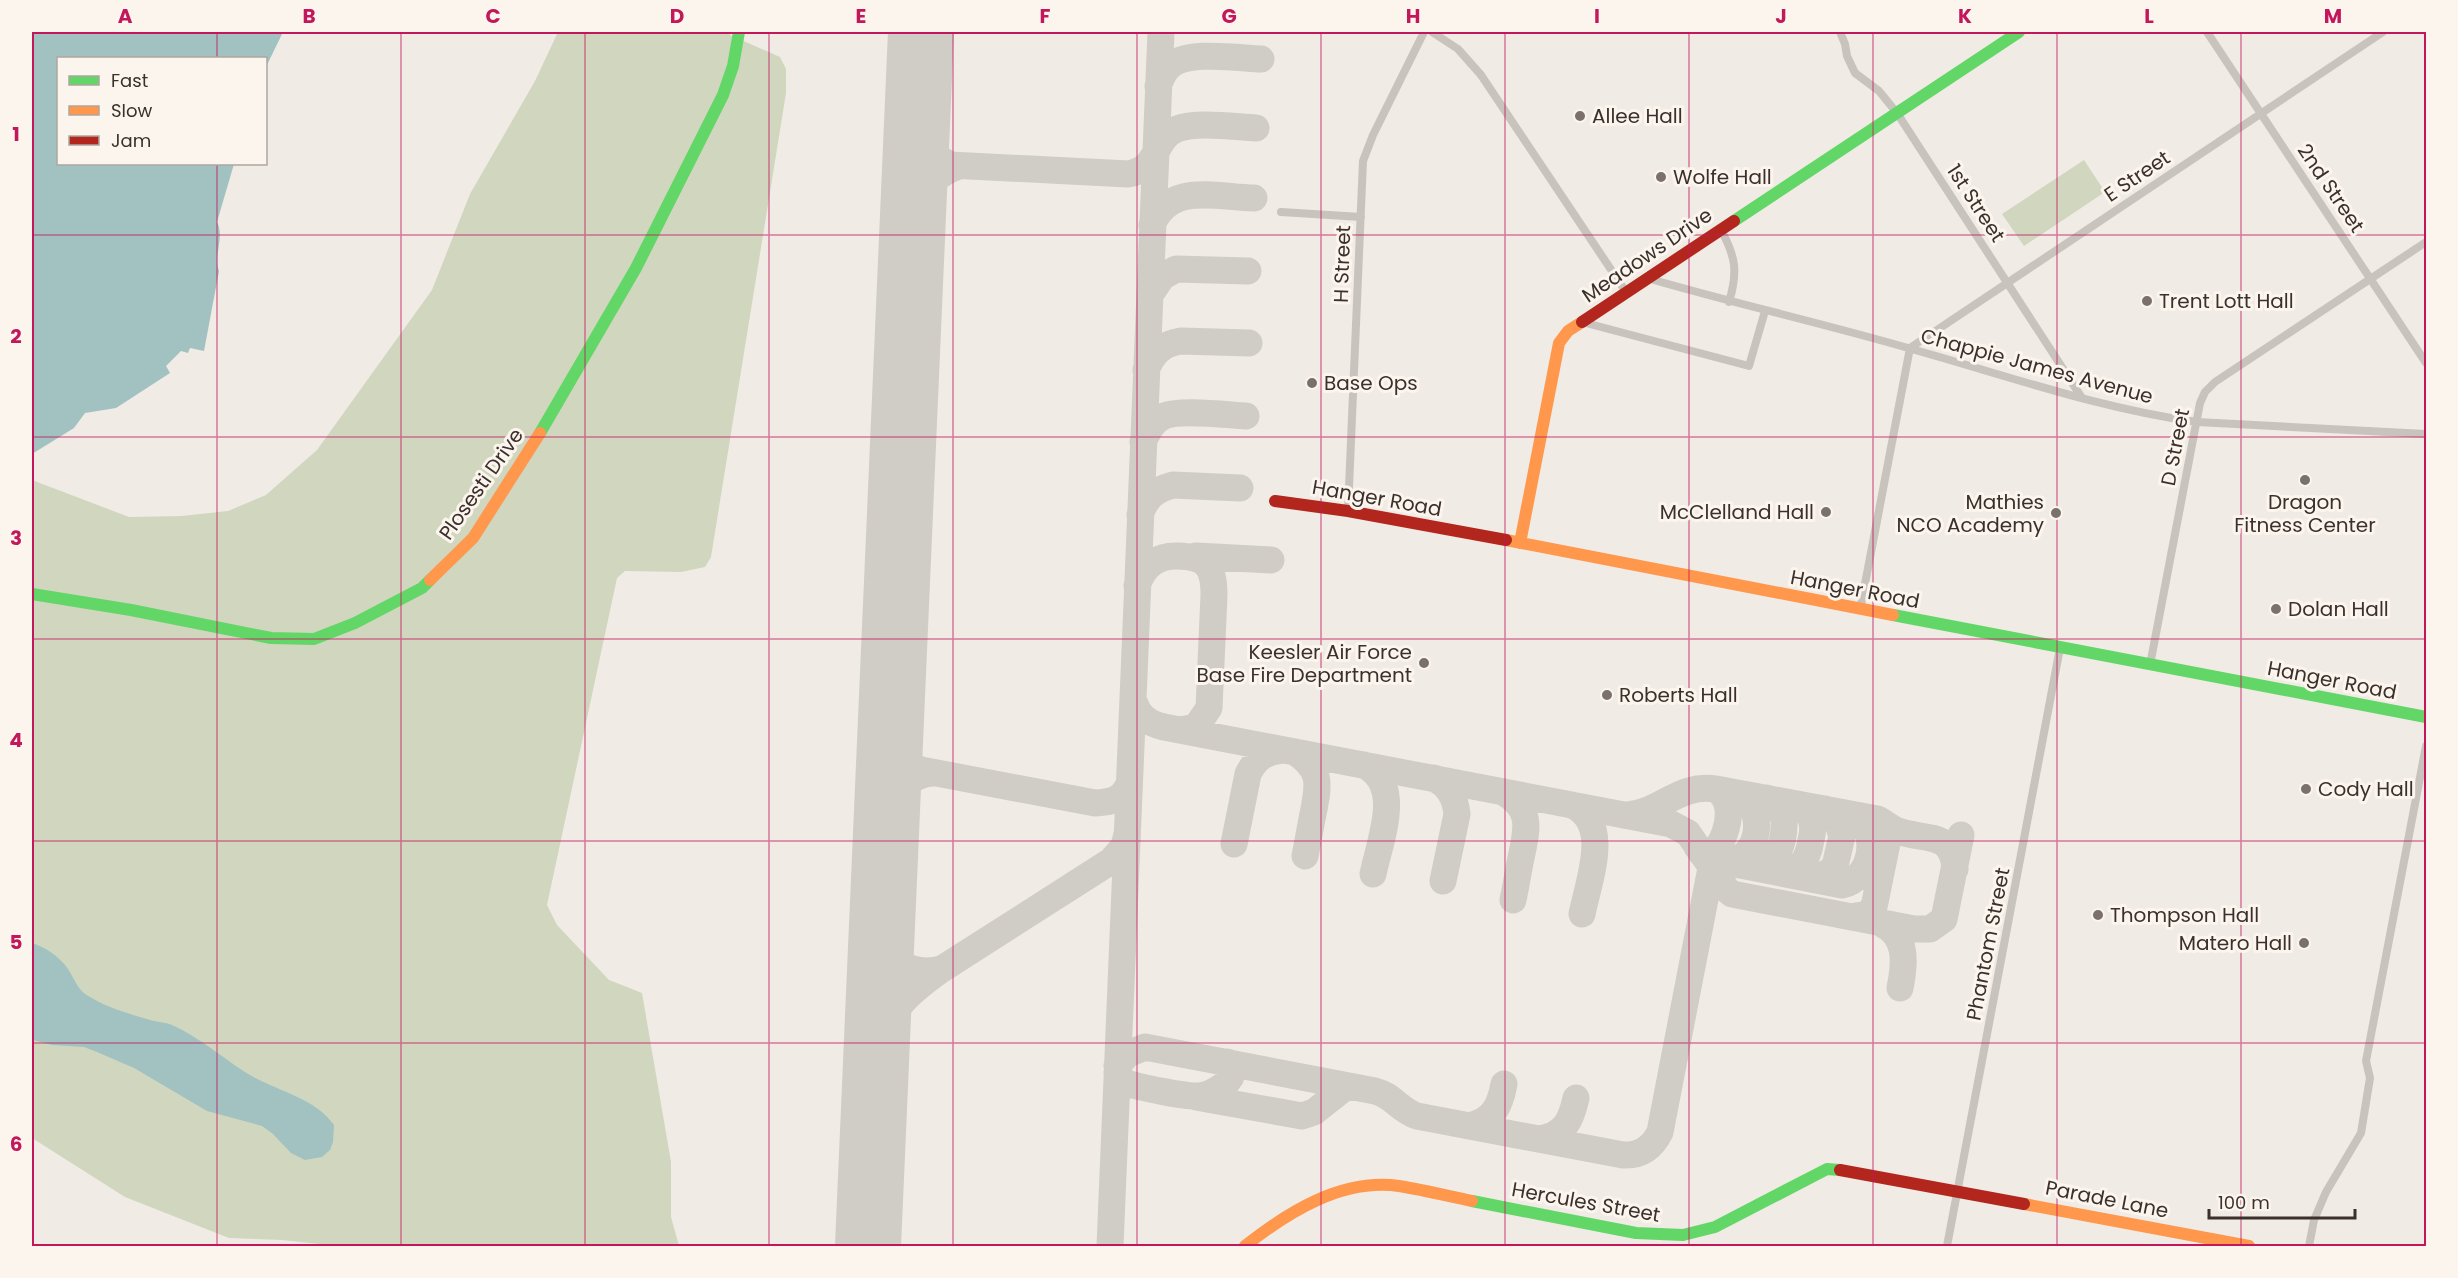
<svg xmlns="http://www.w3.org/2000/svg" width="2458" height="1278" font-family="Poppins,sans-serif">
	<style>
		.green { fill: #d1d6bf }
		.water { fill: #a1c2c1 }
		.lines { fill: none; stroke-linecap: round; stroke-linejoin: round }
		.taxiway { stroke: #d0ccc6; stroke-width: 27 }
		.runway { stroke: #d0ccc6; stroke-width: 66 }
		.street { stroke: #c9c3be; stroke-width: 8 }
		.fast { stroke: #63d668; stroke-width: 12 }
		.slow { stroke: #ff974d; stroke-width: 12 }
		.jam { stroke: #b3261e; stroke-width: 12 }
		.grid { fill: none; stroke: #c2185b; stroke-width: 1.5; stroke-opacity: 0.55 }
		.poi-dot { fill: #7a716c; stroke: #fbf5ee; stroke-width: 2 }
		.labels { text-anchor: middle; stroke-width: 6; stroke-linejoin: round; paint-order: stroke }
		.poi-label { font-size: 20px; fill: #3b302b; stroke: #fbf5ee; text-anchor: start }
		.street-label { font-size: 20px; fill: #3b302b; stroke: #fbf5ee }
		.neatline { fill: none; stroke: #c2185b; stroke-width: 2 }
		.grid-label { font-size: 20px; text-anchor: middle; font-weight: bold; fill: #c2185b }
	</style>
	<rect width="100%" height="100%" fill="#f0ebe5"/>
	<path class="green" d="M558,32H730V35L780,57L786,69V93L711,557L705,567L681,572L625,571L617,578L547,905L557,925L609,980L642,993L671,1162V1217L679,1246H338L282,1240L229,1238L125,1197L32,1138V480L129,517L182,516L228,511L266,495L317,450L432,290L470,194L535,81Z
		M2084,160L2105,192L2024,246L2002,214Z"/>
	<path class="water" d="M32,32H283L266,67V58H58V164H234L217,222C225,237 213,255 219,271L204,351L190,348L188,353L181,351L166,366L170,373L116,408L85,413L74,428L32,454Z
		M32,943C45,947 60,957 68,969C75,980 78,991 90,997C108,1008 130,1014 150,1020C157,1022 165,1022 172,1025C199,1037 220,1056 245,1072C274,1091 313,1096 334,1125L333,1142L330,1150L322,1157L305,1160L291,1153L273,1134L262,1126L207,1111L134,1068L97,1052L84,1047L52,1045L33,1040Z"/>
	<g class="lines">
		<path class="taxiway" d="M1158,86C1161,79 1164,71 1170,66C1187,50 1238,58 1261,59
			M917,128C922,147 934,156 950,165L1128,174C1160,169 1152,139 1177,129C1196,121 1235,127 1256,128
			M913,209C924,189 936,173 959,166
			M1152,225C1170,182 1215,197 1254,198
			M1150,295L1162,277L1176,269L1248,271
			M1146,370C1153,353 1162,344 1181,341L1249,343
			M1143,442C1148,431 1153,421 1164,416C1180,409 1227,415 1246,416
			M1140,515C1146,497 1155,490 1173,485L1240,488
			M1196,556L1271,560
			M1137,586C1144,565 1158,555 1179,556C1207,557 1214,567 1214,595L1209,708L1196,727L1181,730
			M1133,698C1138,716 1147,723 1164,727L1671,824L1688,833L1727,890L1732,894L1914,929H1930L1944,919L1961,835
			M891,741C895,761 903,763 921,770L1095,803C1112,802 1122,800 1129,784
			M1295,752C1322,770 1319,784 1313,814C1310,828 1308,842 1305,856
			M1364,765C1404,784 1380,840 1373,874
			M1434,778C1449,786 1455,797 1457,814L1443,881
			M1503,792C1533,809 1527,829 1521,858C1518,872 1516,886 1513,900
			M1572,805C1612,823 1589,879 1582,914
			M888,807C899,789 910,775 932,773
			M1627,815C1660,813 1679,783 1716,789L1877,819C1884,822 1890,828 1898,831C1925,841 1952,830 1955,869
			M1234,844L1248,774C1256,758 1265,752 1282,750
			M1697,847L1708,853C1724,848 1731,819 1727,804C1725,797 1721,793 1716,789
			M1701,853L1720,861L1842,885C1872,879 1881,830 1853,815
			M1726,862C1760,858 1766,814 1742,794
			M1752,867C1779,864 1785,843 1784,818L1775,804L1767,798
			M1778,872C1800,873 1808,860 1811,840C1813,832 1814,824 1810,817C1807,811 1801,807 1796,804
			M1813,879L1829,872L1835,866L1842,836L1837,821L1825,809
			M1851,917L1867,914L1874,907L1887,843
			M1880,923C1908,935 1905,963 1900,988
			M881,929C894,960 905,977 942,969L1111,861L1124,846L1127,834
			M876,1043C896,1005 907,994 942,969
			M1117,1066L1128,1054L1145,1047L1375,1091C1394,1096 1399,1110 1417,1116L1623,1155C1640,1156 1652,1148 1660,1132L1711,868
			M1117,1073C1120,1077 1123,1081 1127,1083C1137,1087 1187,1097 1198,1096C1209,1096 1229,1085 1232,1074L1227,1062
			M1196,1097L1302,1116L1314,1112L1347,1086
			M1469,1126C1493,1121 1500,1106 1504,1084
			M1540,1139C1564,1135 1571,1121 1576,1098
			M1110,1246L1161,32"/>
		<path class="runway" d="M868,1246L921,32"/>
		<path class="street" d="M1432,32L1458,49L1481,75L1626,292
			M1840,32L1845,44L1847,56L1855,73L1879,91L1897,113L2082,398
			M2207,32L2426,363
			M1281,212L1361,217
			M1721,230C1736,257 1738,272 1729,302
			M1647,278C1736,304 1826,324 1915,350C2008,376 2101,409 2197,422L2426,434
			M1582,322L1749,366L1765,311
			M1348,511L1363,161L1373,135L1424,32
			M1860,610L1910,348L2383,32
			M2150,665L2200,403L2205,392L2215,382L2426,242
			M1947,1246L2060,648
			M2309,1246L2314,1220L2326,1192L2361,1133L2370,1078L2366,1061L2426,746"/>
		<path class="fast" d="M1734,221L2019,32
			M540,433L636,268L723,95L733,66L739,32
			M32,594L131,610L271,638L314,639L355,623L422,588L430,580
			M1893,615L2426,717
			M1472,1201L1636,1233L1683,1235L1715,1227L1827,1169L1840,1170"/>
		<path class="slow" d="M1506,540L1893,615
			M1520,543L1559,343L1568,331L1582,322
			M430,580L473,538L540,433
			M2024,1204L2249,1246
			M1245,1246C1288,1212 1342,1178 1399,1186C1424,1190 1448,1196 1472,1201"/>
		<path class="jam" d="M1582,322L1734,221
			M1275,501L1348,511L1506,540
			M1840,1170L2024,1204"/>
	</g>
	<path class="grid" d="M217,32V58M401,32V1246M585,32V1246M769,32V1246M953,32V1246M1137,32V1246M1321,32V1246M1505,32V1246M1689,32V1246M1873,32V1246M2057,32V1246M2241,32V1246M217,164V1246M32,235H2426M32,437H2426M32,639H2426M32,841H2426M32,1043H2426"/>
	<g class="poi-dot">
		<circle cx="1580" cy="116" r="6"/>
		<circle cx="1661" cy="177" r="6"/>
		<circle cx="2147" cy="301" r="6"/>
		<circle cx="1312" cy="383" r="6"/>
		<circle cx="2305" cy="480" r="6"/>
		<circle cx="1826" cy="512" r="6"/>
		<circle cx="2056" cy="513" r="6"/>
		<circle cx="2276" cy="609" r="6"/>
		<circle cx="1424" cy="663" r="6"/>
		<circle cx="1607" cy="695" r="6"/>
		<circle cx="2306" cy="789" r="6"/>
		<circle cx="2098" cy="915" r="6"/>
		<circle cx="2304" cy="943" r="6"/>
	</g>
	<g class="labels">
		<g class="poi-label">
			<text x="1592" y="123">Allee Hall</text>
			<text x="1673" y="184">Wolfe Hall</text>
			<text x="2159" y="308">Trent Lott Hall</text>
			<text x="1324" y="390">Base Ops</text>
			<text x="2044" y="509" text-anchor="end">Mathies<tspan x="2044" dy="23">NCO Academy</tspan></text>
			<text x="2305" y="509" text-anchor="middle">Dragon<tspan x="2305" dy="23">Fitness Center</tspan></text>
			<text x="1814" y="519" text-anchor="end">McClelland Hall</text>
			<text x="2288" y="616">Dolan Hall</text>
			<text x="1412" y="659" text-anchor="end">Keesler Air Force<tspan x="1412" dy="23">Base Fire Department</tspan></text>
			<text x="1619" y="702">Roberts Hall</text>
			<text x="2318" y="796">Cody Hall</text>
			<text x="2110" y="922">Thompson Hall</text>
			<text x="2292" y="950" text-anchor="end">Matero Hall</text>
		</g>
		<g class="street-label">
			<text transform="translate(2137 176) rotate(-34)" y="7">E Street</text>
			<text transform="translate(2331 188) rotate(56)" y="7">2nd Street</text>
			<text transform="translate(1976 203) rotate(57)" y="7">1st Street</text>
			<text transform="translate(1647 255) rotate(-34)" y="7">Meadows Drive</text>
			<text transform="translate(1342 264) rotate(-88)" y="7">H Street</text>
			<text transform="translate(2037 366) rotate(15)" y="7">Chappie James Avenue</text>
			<text transform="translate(2175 447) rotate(-79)" y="7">D Street</text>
			<text transform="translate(481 484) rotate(-55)" y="7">Plosesti Drive</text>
			<text transform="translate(1377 498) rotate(10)" y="7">Hanger Road</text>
			<text transform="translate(1855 589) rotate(11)" y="7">Hanger Road</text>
			<text transform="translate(2332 680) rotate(11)" y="7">Hanger Road</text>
			<text transform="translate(1988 944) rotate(-79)" y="7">Phantom Street</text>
			<text transform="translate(2107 1199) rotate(11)" y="7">Parade Lane</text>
			<text transform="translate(1586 1202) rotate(10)" y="7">Hercules Street</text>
		</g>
	</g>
	<rect width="2458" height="1278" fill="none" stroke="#fbf5ee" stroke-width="66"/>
	<rect x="57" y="57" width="210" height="108" fill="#fbf5ee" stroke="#aea6a0" stroke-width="1.5"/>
	<rect x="69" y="76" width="30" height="9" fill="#63d668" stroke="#aea6a0" stroke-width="1.5"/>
	<text x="111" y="87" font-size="18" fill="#3b302b">Fast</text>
	<rect x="69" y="106" width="30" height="9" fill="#ff974d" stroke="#aea6a0" stroke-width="1.5"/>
	<text x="111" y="117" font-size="18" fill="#3b302b">Slow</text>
	<rect x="69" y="136" width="30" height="9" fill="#b3261e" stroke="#aea6a0" stroke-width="1.5"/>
	<text x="111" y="147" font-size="18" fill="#3b302b">Jam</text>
	<path d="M2209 1209v9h146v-9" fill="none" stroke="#3b302b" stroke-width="3"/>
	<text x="2218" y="1209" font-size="18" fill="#3b302b" stroke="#fbf5ee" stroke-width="4.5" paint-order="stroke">100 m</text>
	<rect x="33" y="33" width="2392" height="1212" class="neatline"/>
	<g class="grid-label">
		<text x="125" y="23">A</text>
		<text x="309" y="23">B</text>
		<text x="493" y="23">C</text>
		<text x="677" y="23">D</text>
		<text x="861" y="23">E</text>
		<text x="1045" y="23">F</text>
		<text x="1229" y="23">G</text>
		<text x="1413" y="23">H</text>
		<text x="1597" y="23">I</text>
		<text x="1781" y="23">J</text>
		<text x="1965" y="23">K</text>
		<text x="2149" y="23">L</text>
		<text x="2333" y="23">M</text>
		<text x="16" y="141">1</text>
		<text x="16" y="343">2</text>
		<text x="16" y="545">3</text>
		<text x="16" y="747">4</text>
		<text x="16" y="949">5</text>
		<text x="16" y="1151">6</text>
	</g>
</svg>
